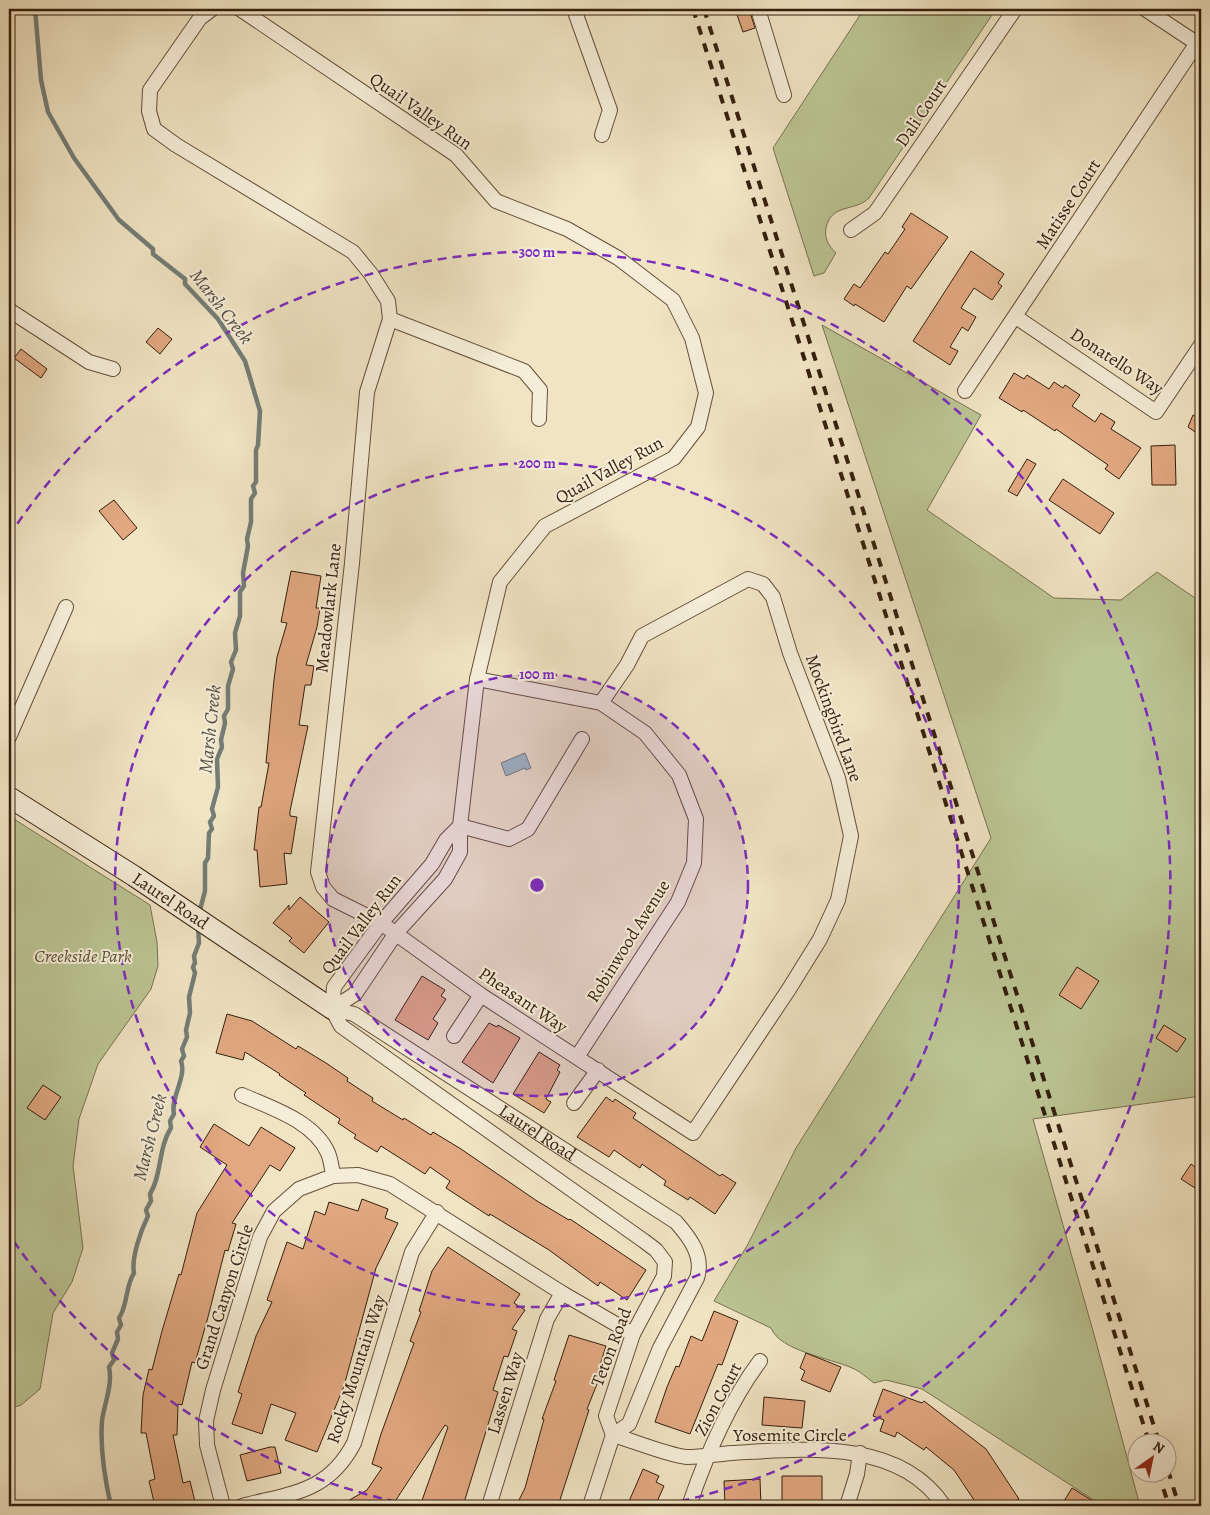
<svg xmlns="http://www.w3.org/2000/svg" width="1210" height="1515" font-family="Alegreya,serif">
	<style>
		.green { fill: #bbc493; stroke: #787150 }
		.water { fill: #9fbcbe; stroke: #747d77 }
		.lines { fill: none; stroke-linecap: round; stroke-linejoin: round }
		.stream { stroke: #747d77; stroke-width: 4.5 }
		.building { fill: #e1a881; stroke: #341e0c }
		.street-casing { stroke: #63503a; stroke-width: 16 }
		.secondary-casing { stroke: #341e0c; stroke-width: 22 }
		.street { stroke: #f5edd8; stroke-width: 14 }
		.secondary { stroke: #f5edd8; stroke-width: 20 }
		.rail { stroke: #341e0c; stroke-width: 4; stroke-dasharray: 9 9; stroke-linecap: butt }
		.ring { fill: none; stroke: #7b2cbf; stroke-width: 2.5; stroke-dasharray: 9 6 }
		.labels { text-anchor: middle; stroke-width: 4; stroke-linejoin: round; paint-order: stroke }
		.street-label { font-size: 18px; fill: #341e0c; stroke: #f5edd8 }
		.park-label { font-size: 18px; font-style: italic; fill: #5c5034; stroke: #f5edd8 }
		.water-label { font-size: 19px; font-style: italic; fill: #544d41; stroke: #f5edd8 }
		.centre { fill: #7b2cbf; stroke: #f5edd8; stroke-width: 2.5 }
		.ring-label { font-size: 15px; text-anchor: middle; font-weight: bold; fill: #7b2cbf; stroke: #f5edd8; stroke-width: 4; stroke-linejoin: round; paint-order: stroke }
	</style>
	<rect width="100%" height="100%" fill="#f0e4c3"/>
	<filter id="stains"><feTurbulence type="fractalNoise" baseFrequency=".004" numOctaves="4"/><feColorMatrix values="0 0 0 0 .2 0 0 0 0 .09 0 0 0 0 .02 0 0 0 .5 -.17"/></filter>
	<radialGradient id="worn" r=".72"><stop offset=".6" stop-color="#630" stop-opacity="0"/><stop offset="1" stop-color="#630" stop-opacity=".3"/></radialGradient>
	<path class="green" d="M864,9H996L869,198C855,212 831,203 826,228C824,239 829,246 836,253L824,273L814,276L773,148Z
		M822,325L981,415L927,510L1054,598L1121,600L1157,572L1201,602V1096L1033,1119L1095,1338L1140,1506H1103L922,1389L886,1380L874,1383C867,1378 860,1371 852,1368C830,1358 780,1351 771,1328L714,1301L748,1244L796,1148L991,838Z
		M9,816L150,905L157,942L158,966L151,989L98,1064L79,1119L73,1166L83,1248L72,1282L53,1313L40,1389L21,1405L9,1409Z"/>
	<path class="water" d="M525,753L531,768L526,770L525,768L506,776L501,763Z"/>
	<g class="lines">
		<path class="stream" d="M35,9L41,80L48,112L74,158L119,220L153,249V254L185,279V284L218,319L245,361L260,411L258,445L256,450V482L253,486L255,493L251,499V522L247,539L248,546L243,573L244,586L240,592V616L235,633L236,650L231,662L233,669L228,686V709L224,716L225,723L221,740L222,747L217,759L218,787L212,809L214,816L210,822L212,829L209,833L208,858L205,863V891L199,914
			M111,1506C105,1480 100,1448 102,1421C104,1404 113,1385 109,1367L114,1360L112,1353L118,1339L117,1332L121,1325L119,1318C128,1305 125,1287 134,1273C131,1258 141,1230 148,1216L146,1210L151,1201L150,1194C162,1175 158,1148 171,1128L170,1121L174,1114C170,1098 187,1077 181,1061L184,1056L182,1049L187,1037L186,1030L190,1013L189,997L195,973L193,967L195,963L194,956L199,943L198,926"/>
	</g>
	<path class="building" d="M735,9H749L755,28L743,32Z
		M911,213L948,237L911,289L907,286L884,322L855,304L854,306L844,299L854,284L860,288L885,252L888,254L905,229L902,227Z
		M971,251L1004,274L998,283L1002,286L992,300L974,288L961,308L976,317L968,331L962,327L950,347L958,351L950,365L913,341Z
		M158,328L172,339L160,354L146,342Z
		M21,349L47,369L41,378L14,358Z
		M1014,373L1024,379L1027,375L1049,389L1054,382L1063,388L1065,385L1080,395L1072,406L1095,422L1101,413L1115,422L1111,429L1141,448L1119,479L1105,469L1108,465L1056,429L1055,431L1023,410L1022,412L999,398Z
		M1193,415L1201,420V436L1188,427Z
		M1175,445L1176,485H1152L1151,446Z
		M1027,459L1036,464L1017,496L1008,491Z
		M1063,479L1114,513L1100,534L1049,500Z
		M114,500L137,528L123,540L99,511Z
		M291,571L321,576L316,608H320L317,627L306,665L314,666L311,685H305L299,725L308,726L290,811V816L297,817L291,854L284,853L287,884L260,887L257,850H254L259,807H261L269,763H266L274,680L277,657L287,623L281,622Z
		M300,897L329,922L304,953L289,941L292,938L273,923L289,905V910Z
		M1077,967L1099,981L1081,1009L1059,995Z
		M422,976L445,990L441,996L446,999L433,1019L438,1023L428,1040L395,1020Z
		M227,1014L252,1021L296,1049L298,1046L326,1063L348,1078L347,1081L373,1098L372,1101L403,1120L404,1118L431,1135L433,1132L461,1149L537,1201L569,1220L570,1219L646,1270L627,1300L600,1282L598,1286L549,1250L490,1214L489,1216L446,1188L450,1181L430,1167L425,1174L381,1146L377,1152L354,1138L356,1135L338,1123L340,1119L304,1095L306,1093L279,1075L280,1074L245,1052L243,1060L216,1053Z
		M489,1023L497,1027L498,1025L520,1038L493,1083L462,1062Z
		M1164,1025L1186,1039L1177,1052L1156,1038Z
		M539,1052L560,1065L557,1070L560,1072L546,1099L551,1102L544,1113L513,1094Z
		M43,1085L61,1097L45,1120L27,1108Z
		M606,1097L613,1102L615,1099L636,1113L633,1118L720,1176L722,1174L736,1183L715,1214L690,1197L688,1200L664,1185L666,1181L642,1164L640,1168L614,1150L609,1157L577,1137Z
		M214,1124L249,1146L261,1127L295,1148L280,1171L270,1165L232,1223L236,1224L228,1251L225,1250L208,1317L195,1363L192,1362L182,1405L178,1404L177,1435H173L183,1483L190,1481L196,1506H155L149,1481L155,1479L146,1433H141L143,1395L149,1369L152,1370L162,1331L179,1274L181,1275L197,1213L227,1165L200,1147Z
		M1191,1164L1201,1171V1192L1181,1179Z
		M362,1199L388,1209L385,1218L398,1223L376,1268L344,1386L317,1452L285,1440L296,1413L271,1404L262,1434L232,1424L242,1394L238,1392L256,1336L272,1302L267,1300L287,1242L303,1249L315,1211L325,1215L329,1202L358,1211Z
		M448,1247L520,1294L514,1303L525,1310L512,1329L517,1331L508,1357L504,1356L493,1390L498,1392L463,1506H420L448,1427L445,1425L392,1506H339L367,1490L382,1468L372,1464L381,1434L414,1343L410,1341L421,1312L419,1311L432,1271Z
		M714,1311L738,1321L722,1365L718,1364L690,1434L655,1422L667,1387L676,1366L679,1367L691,1336L702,1341Z
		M569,1335L606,1346L596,1378L599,1379L587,1409L589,1410L558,1506H516L525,1488L544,1419H542L556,1381L554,1380Z
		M806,1353L841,1367L830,1392L801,1380L805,1371L800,1368Z
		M883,1389L922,1403L924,1401L986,1449L1019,1499L1008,1506H978L954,1470L926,1447L924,1450L897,1432L895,1437L880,1431L884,1420L873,1416Z
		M764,1397L805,1401L802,1428L762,1425Z
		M270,1447H275L281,1473L247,1481L240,1455Z
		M643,1469L659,1476L656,1482L664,1486L656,1504L651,1502L649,1506H627Z
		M782,1476H822V1503L782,1504Z
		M760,1479L761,1506H725L724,1481Z
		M1072,1488L1101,1506H1061Z"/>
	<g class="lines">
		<defs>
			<g id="street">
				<path d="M212,9L200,18L150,90L149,111L154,129L176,145L353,252L371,274L388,301L390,319L367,392L352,563L318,872L323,887L333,899L381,923L481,995L693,1133L789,989L820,939L838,900L851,836L838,778L790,653L773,597L763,584L748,579L642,636L627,665L601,703"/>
				<path d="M240,9L456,155L496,201L567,229L618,258L673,300L692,338L706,393L698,427L674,458L545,526L500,582L477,679L460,826V852L445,879L396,933L355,994L332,1009"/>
				<path d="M574,9L610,110L602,135"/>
				<path d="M758,9L784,95"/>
				<path d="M1145,9L1201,46"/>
				<path d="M851,230L875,213L1015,9"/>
				<path d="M9,310L89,362L113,369"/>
				<path d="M1016,317L1156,412L1201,345"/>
				<path d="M390,319L524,371L540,390L539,419"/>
				<path d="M965,391L1201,37"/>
				<path d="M477,679L601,703L645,733L679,775L696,819L694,863L678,902L577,1057"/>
				<path d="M9,737L66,607"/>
				<path d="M460,826L509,839L528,829L582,739"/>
				<path id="s1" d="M332,1009L354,1014L676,1222C690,1238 704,1256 697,1278L660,1348L629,1424L613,1435L590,1506"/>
				<path d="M332,1009L341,1026L644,1241L656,1250L665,1262L664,1276L633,1334L606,1416L613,1435"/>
				<path d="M332,1009L334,987L381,923L432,864L446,840L460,826"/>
				<path d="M454,1036L481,995"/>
				<path d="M242,1095C271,1108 314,1121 328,1153C331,1160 332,1168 333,1176"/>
				<path d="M574,1103L598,1070"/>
				<path d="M613,1435C631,1440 670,1456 687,1457C702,1457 717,1454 732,1453C803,1449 899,1438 944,1506"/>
				<path d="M223,1506L207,1445L206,1421L213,1390L260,1237L274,1211L299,1189L333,1176L358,1175L390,1184L562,1293L633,1334"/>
				<path d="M242,1506C291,1493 328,1493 354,1443L412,1252L437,1212"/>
				<path d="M489,1506L547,1319L562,1293"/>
				<path d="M689,1506C706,1456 728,1404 760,1361"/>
				<path d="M847,1506L857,1474L860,1453"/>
			</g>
			<g id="secondary">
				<path id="s2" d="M9,797L134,876L332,1009"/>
			</g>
		</defs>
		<use href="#street" class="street-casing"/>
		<use href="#secondary" class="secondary-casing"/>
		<use href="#street" class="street"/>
		<use href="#secondary" class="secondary"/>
		<path class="rail" d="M693,9L1149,1442
			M704,9L1159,1442
			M1168,1470L1179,1506
			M1158,1472L1169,1506"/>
	</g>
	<circle cx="537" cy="885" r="211" fill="#7b2cbf" fill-opacity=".12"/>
	<g class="ring">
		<circle cx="537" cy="885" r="211"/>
		<circle cx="537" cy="885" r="422"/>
		<path d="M411 1505A633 633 0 0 1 9 1234M9 536A633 633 0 1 1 663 1505"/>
	</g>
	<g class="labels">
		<g class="street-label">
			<text transform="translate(421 111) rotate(35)" y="6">Quail Valley Run</text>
			<text transform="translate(921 113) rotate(-56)" y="6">Dali Court</text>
			<text transform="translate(1068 204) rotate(-57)" y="6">Matisse Court</text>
			<text transform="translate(1117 361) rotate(33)" y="6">Donatello Way</text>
			<text transform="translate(609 470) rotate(-29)" y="6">Quail Valley Run</text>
			<text transform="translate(328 608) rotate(-84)" y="6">Meadowlark Lane</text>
			<text transform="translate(834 718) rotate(70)" y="6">Mockingbird Lane</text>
			<text dy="6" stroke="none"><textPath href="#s2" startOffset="192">Laurel Road</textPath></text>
			<text transform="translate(361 924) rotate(-53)" y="6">Quail Valley Run</text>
			<text transform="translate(628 941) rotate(-58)" y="6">Robinwood Avenue</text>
			<text transform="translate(523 1000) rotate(34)" y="6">Pheasant Way</text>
			<text dy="6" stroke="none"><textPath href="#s1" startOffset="241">Laurel Road</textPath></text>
			<text transform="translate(224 1297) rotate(-72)" y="6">Grand Canyon Circle</text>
			<text transform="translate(611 1347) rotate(-69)" y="6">Teton Road</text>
			<text transform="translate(356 1369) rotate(-72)" y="6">Rocky Mountain Way</text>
			<text transform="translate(505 1393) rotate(-73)" y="6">Lassen Way</text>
			<text transform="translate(718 1399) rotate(-62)" y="6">Zion Court</text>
			<text x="790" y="1441">Yosemite Circle</text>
		</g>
		<g class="park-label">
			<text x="83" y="962">Creekside Park</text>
		</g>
		<g class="water-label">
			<text transform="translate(222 306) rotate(52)" y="7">Marsh Creek</text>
			<text transform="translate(209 729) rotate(-84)" y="7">Marsh Creek</text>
			<text transform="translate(149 1137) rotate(-76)" y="7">Marsh Creek</text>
		</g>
	</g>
	<circle cx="537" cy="885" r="8" class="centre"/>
	<g class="ring-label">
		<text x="537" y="257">300 m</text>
		<text x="537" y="468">200 m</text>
		<text x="537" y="679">100 m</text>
	</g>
	<rect width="1210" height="1515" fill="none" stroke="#f0e4c3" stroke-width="30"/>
	<rect x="10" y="10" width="1190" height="1495" fill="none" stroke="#341e0c" stroke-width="2.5"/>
	<rect x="15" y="15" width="1180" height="1485" fill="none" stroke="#341e0c"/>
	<g transform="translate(1152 1458) rotate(33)"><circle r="24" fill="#f5edd8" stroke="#a89a86"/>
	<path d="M0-4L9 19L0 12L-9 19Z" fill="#8f2418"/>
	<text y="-8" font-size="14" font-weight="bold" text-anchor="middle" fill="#341e0c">N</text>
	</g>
	<rect width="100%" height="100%" filter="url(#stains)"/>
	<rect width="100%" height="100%" fill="url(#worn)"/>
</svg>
